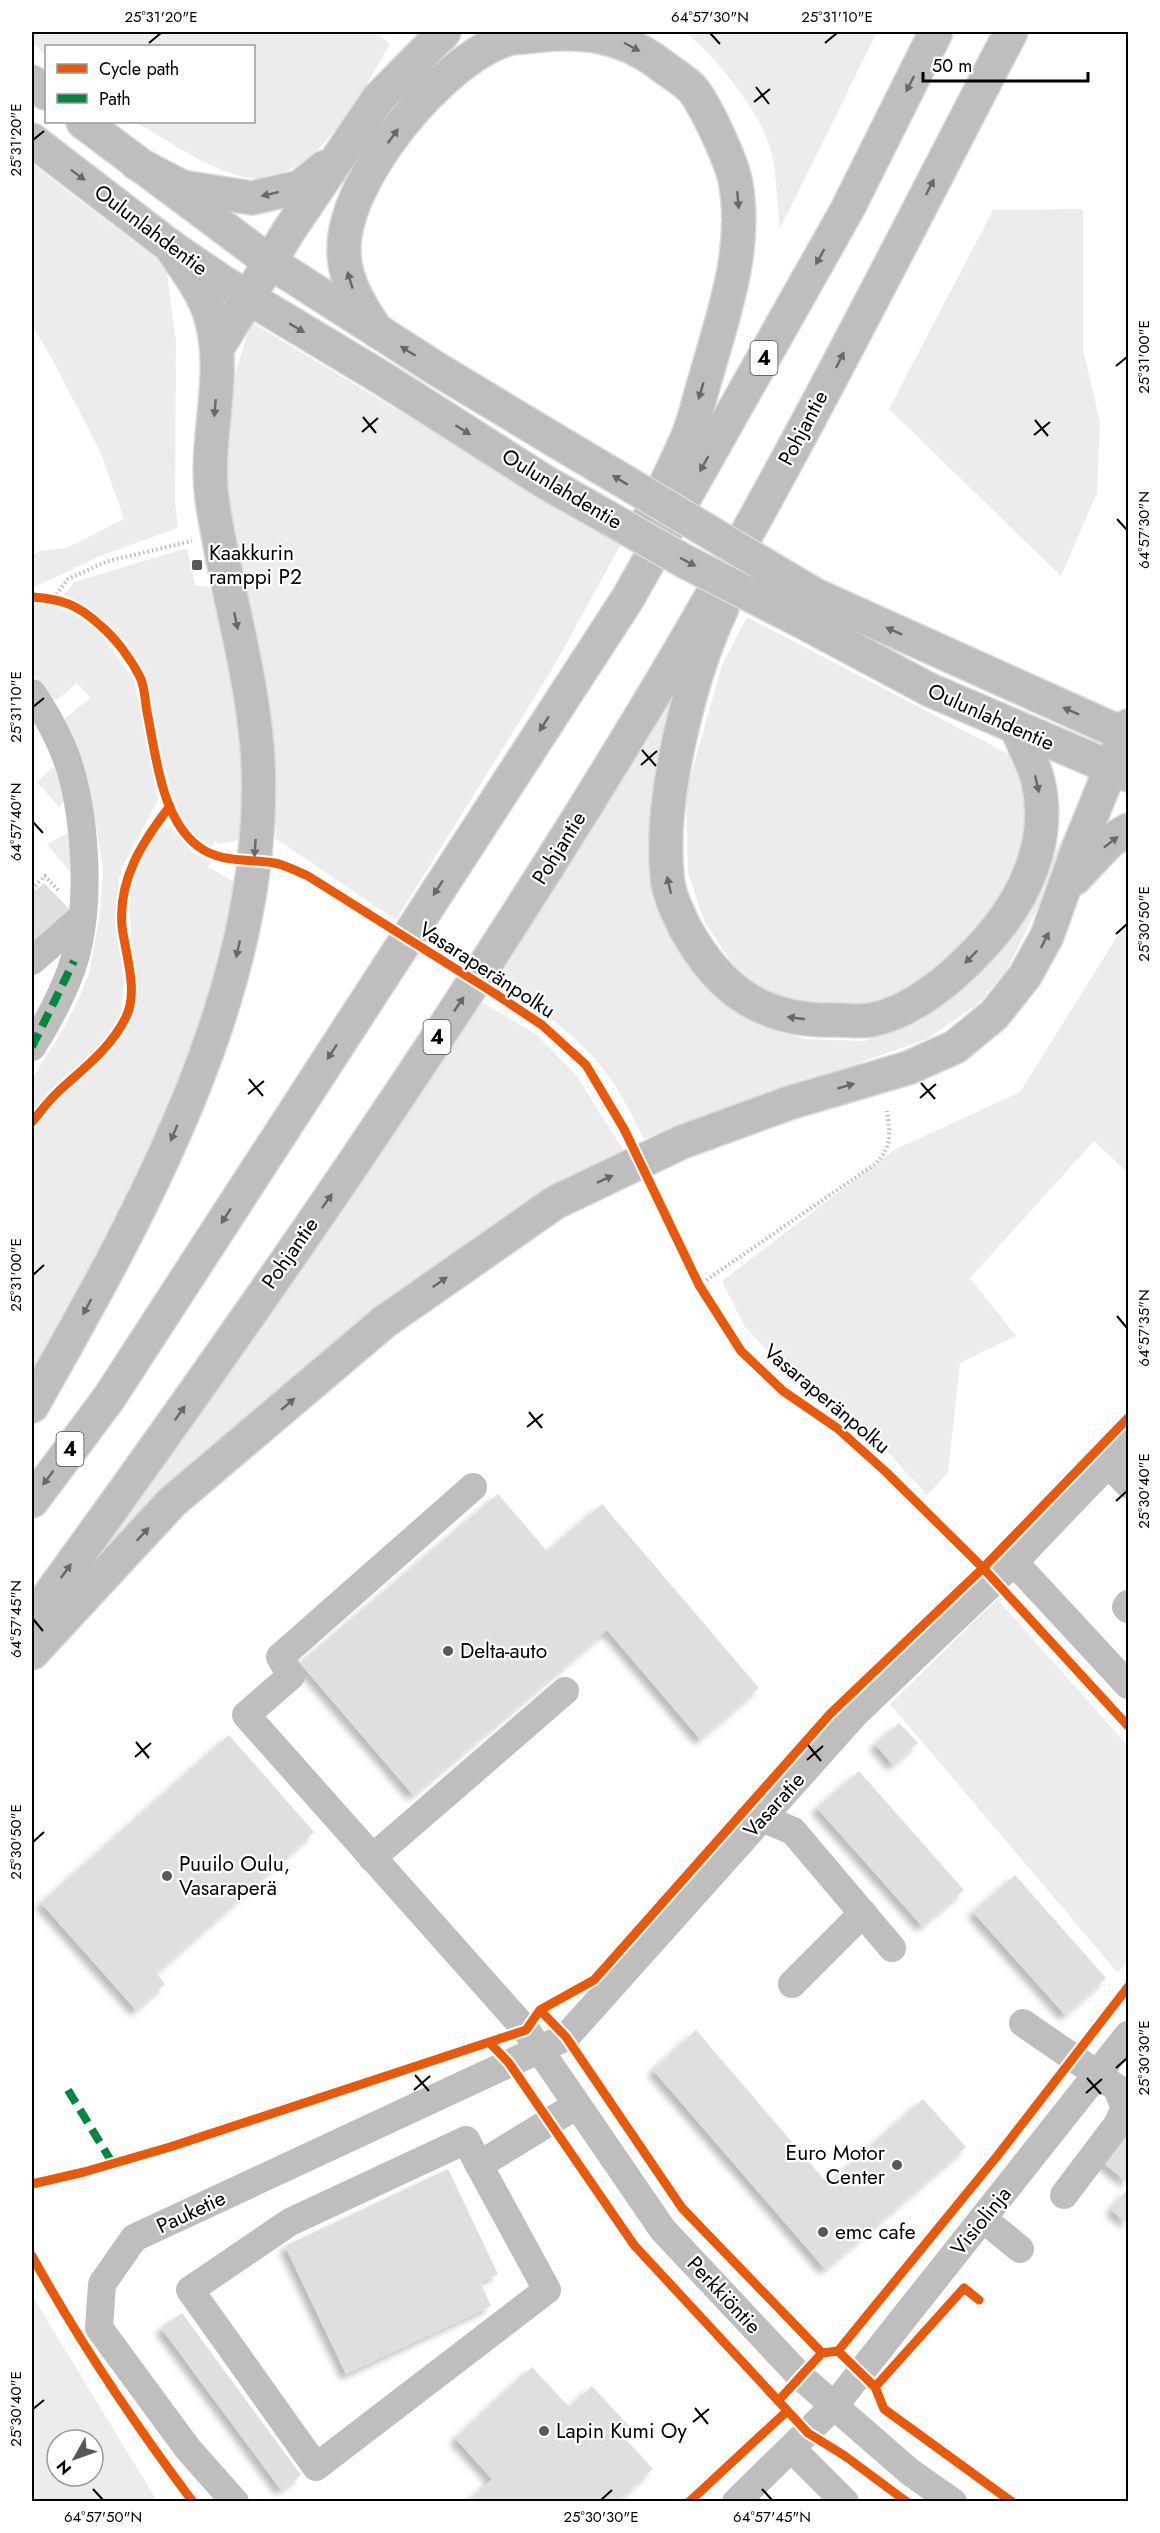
<svg xmlns="http://www.w3.org/2000/svg" width="1160" height="2533" font-family="Jost,sans-serif">
	<style>
		.green { fill: #ececec; fill-rule: evenodd }
		.building { fill: #dfdfdf; filter: url(#shadow) }
		.lines { fill: none; stroke-linecap: round; stroke-linejoin: round }
		.major-casing { stroke: #dbdbdb; stroke-width: 36 }
		.highway-casing { stroke: #dbdbdb; stroke-width: 36 }
		.path { stroke: #b9b9b9; stroke-width: 4; stroke-dasharray: 1.5 3; stroke-linecap: butt }
		.minor { stroke: #bebebe; stroke-width: 28 }
		.major { stroke: #bebebe; stroke-width: 33 }
		.highway { stroke: #bebebe; stroke-width: 33 }
		.major-bridge-casing { stroke: #dbdbdb; stroke-width: 36; stroke-linecap: butt }
		.major-bridge { stroke: #bebebe; stroke-width: 33 }
		.quiet { stroke: #00873e; stroke-width: 8; stroke-dasharray: 15 8; stroke-linecap: butt }
		.cycleway-casing { stroke: #fff; stroke-width: 13 }
		.cycleway { stroke: #e8590c; stroke-width: 9 }
		.oneway { fill: #686868 }
		.ticks { fill: none; stroke: #000; stroke-width: 2 }
		.poi-dot { fill: #595959; stroke: #fff; stroke-width: 2 }
		.labels { text-anchor: middle; stroke-width: 4.5; stroke-linejoin: round; paint-order: stroke }
		.shield { fill: #fff; stroke: #4c4c4c; stroke-width: 1.5 }
		.shield-label { font-size: 20px; font-weight: bold; fill: #000 }
		.street-label { font-size: 21px; fill: #000; stroke: #fff }
		.poi-label { font-size: 21px; fill: #000; stroke: #fff; text-anchor: start }
		.neatline { fill: none; stroke: #000; stroke-width: 2 }
		.ticks-label { font-size: 15px; text-anchor: middle; fill: #000 }
	</style>
	<defs>
		<filter id="shadow"><feDropShadow dx="-5.5" dy="5.5" stdDeviation="3" flood-color="#0004"/></filter>
	</defs>
	<rect width="100%" height="100%" fill="#fff"/>
	<path class="green" d="M32,32H383L380,35L390,44C360,95 310,198 236,175C200,164 167,140 135,122H254V46H46V55L32,43Z
		M685,32H877L780,229C777,205 777,179 772,155C764,116 715,55 685,32Z
		M32,164L166,266L176,342L175,502L178,528L100,556L32,588V556L39,551L67,548L124,519L101,453L51,357L32,325Z
		M1083,209V349L1100,422L1097,493L1061,576L889,409L993,210Z
		M251,322L621,544L554,666L396,920L276,839L274,747L227,493L223,452L228,398Z
		M187,548L195,585L209,587L227,636L246,753L244,839L220,844L215,841L211,847C193,838 183,821 175,803C161,762 157,718 144,677C134,645 91,612 63,596L74,582Z
		M32,604H52L77,616L91,626L104,638L134,680L158,800L123,865L119,879L117,923L124,985L121,1014L105,1041L32,1116V1079L65,1026L79,998L89,974L100,914L103,869L91,796L82,760L62,721L90,698L77,683L57,700L50,699L32,672Z
		M747,617L1020,760L1033,812L1023,858L988,923L924,981L860,1008H814L770,995L734,966L704,921L688,872L686,792L722,665Z
		M690,662L654,857L750,1018L804,1039L865,1041L922,1020L995,959L1086,796L1072,840L1006,971L978,1004L927,1039L644,1139C630,1112 616,1082 595,1059C567,1028 531,1004 498,979Z
		M52,768L55,769L64,801L59,807L37,782Z
		M170,827L195,854L211,861L208,867L240,885L217,993L161,1136L32,1388V1129C42,1118 51,1106 62,1096C86,1074 122,1050 131,1018C140,980 128,938 130,899C131,885 137,873 141,860C147,845 153,831 170,827Z
		M70,832V872L47,844Z
		M1128,919V1173L1094,1141L970,1278L1016,1336L960,1363L948,1473L927,1495L848,1409L797,1382L745,1327L722,1281L894,1150L1020,1092Z
		M482,1002L537,1035L576,1075L624,1151L379,1309L104,1549Z
		M997,1599L1128,1746V1960L1118,1973L890,1704Z
		M32,2295L157,2501H32ZM57,2440H93V2476H57Z"/>
	<path class="building" d="M44,883L71,911L32,954V894Z
		M498,1494L547,1551L602,1504L759,1688L700,1739L607,1630L413,1795L300,1663Z
		M899,1723L918,1743L893,1765L875,1744Z
		M229,1735L314,1832L156,1973L165,1984L136,2010L41,1903Z
		M859,1771L964,1890L922,1926L817,1808Z
		M1015,1875L1106,1978L1065,2015L973,1912Z
		M696,2030L828,2184L923,2099L966,2147L825,2269L653,2070Z
		M1128,2118V2183L1097,2158Z
		M448,2169L498,2274L480,2282L491,2306L346,2374L285,2246Z
		M1128,2188V2224L1111,2210Z
		M182,2313L301,2475L281,2490L161,2328Z
		M532,2367L569,2407L592,2386L630,2427L622,2435L653,2469L617,2502H467L492,2479L455,2438Z"/>
	<g class="lines">
		<defs>
			<path id="major" d="M32,82L46,93
				M83,122L270,262L440,371L568,448
				M32,140L170,246L224,283L382,378L545,482
				M815,595L1128,736
				M801,621L930,690L1128,775"/>
			<path id="highway" d="M136,163L182,187L252,198L300,187L325,167
				M377,331C361,307 344,281 344,251C342,180 442,59 508,39C516,37 526,37 534,36C581,30 623,35 661,65C671,73 686,81 694,91C707,109 733,163 736,185C747,249 724,313 707,373C700,394 696,417 687,438C674,468 659,497 645,527
				M217,349L288,232L378,99L444,32
				M722,608C690,676 659,800 667,875C668,894 677,911 685,928C720,992 764,1022 838,1020C849,1020 861,1022 871,1020C916,1011 955,976 985,943C1025,899 1052,841 1038,781C1034,764 1024,746 1017,729
				M1074,879L1110,841L1128,830
				M32,1406C142,1212 275,977 257,747C250,663 224,582 212,499C204,439 227,380 212,321C205,294 186,269 170,246
				M32,1501L109,1398L628,598L847,210L936,32
				M32,1619C249,1321 460,1017 650,701C781,484 894,256 1011,32
				M32,1653L172,1502L384,1322L556,1202L682,1142L789,1103L908,1068L955,1047L994,1015L1025,976L1047,936L1078,849L1128,726"/>
		</defs>
		<use href="#major" class="major-casing"/>
		<use href="#highway" class="highway-casing"/>
		<path class="path" d="M54,598L68,579L108,561L192,541
			M32,889L45,876L60,892
			M699,1285L875,1164C893,1146 890,1135 887,1111"/>
		<path class="minor" d="M32,693C43,709 55,730 63,749C86,805 92,903 74,961C66,988 47,1024 32,1047
			M32,961L81,918
			M1128,1443L1014,1562L1128,1685
			M1109,1464L1128,1484
			M473,1487L280,1657L291,1676L246,1715L526,2030L663,2230L801,2377L910,2472L953,2502
			M1128,1604L1126,1607L1128,1609
			M762,1818L793,1831L892,1948
			M372,1858L565,1691
			M792,1984L863,1913
			M1023,2023L1117,2088L1125,2108L1117,2125L1064,2195
			M479,2165L466,2140L290,2222L190,2290L316,2467L547,2290L479,2165L577,2105
			M983,2219L1020,2249
			M792,2449L845,2502
			M235,2502L188,2449L99,2328L102,2284L134,2238L566,2037L855,1714L1014,1562
			M736,2502L834,2406L1128,2035"/>
		<use href="#major" class="major"/>
		<use href="#highway" class="highway"/>
		<defs>
			<path id="major-bridge" d="M568,448L815,595
				M545,482L686,562L801,621"/>
		</defs>
		<use href="#major-bridge" class="major-bridge-casing"/>
		<use href="#major-bridge" class="major-bridge"/>
		<path class="quiet" d="M32,1047L74,961
			M68,2090L113,2164"/>
		<defs>
			<path id="cycleway" d="M32,597C63,599 78,605 101,626C116,639 131,659 140,677C145,687 145,701 147,712C156,755 161,819 199,847C222,864 253,858 279,864C289,867 299,872 308,876L494,993L542,1025L586,1065L624,1129L699,1285L741,1351L783,1391L837,1428L886,1472L983,1568L1128,1726
				M32,1122C41,1111 49,1100 59,1091C84,1068 111,1048 126,1017C139,991 125,953 122,926C118,879 143,841 170,806
				M540,2010L566,2037L682,2208L822,2353
				M489,2042L509,2063L634,2245L808,2433L845,2456L907,2502
				M32,2184L84,2172L170,2147L526,2030L540,2010L594,1980L830,1714L983,1568L1128,1418
				M32,2256C80,2343 133,2422 193,2502
				M838,2351L875,2387L884,2409L1012,2502
				M875,2387L964,2288L979,2300
				M778,2401L822,2353L838,2351L998,2155L1128,1987
				M689,2502L786,2412"/>
		</defs>
		<use href="#cycleway" class="cycleway-casing"/>
		<use href="#cycleway" class="cycleway"/>
	</g>
	<defs><path id="oneway-solid" d="M-6-.8H1V-3.2L6.5 0L1 3.2V.8H-6Z" transform="scale(1.5)"/></defs>
	<g class="oneway">
		<use href="#oneway-solid" transform="translate(632 47) rotate(28)"/>
		<use href="#oneway-solid" transform="translate(910 84) rotate(117)"/>
		<use href="#oneway-solid" transform="translate(393 136) rotate(-54)"/>
		<use href="#oneway-solid" transform="translate(78 175) rotate(37)"/>
		<use href="#oneway-solid" transform="translate(930 187) rotate(-63)"/>
		<use href="#oneway-solid" transform="translate(270 194) rotate(167)"/>
		<use href="#oneway-solid" transform="translate(738 200) rotate(85)"/>
		<use href="#oneway-solid" transform="translate(820 257) rotate(119)"/>
		<use href="#oneway-solid" transform="translate(350 280) rotate(-107)"/>
		<use href="#oneway-solid" transform="translate(297 328) rotate(31)"/>
		<use href="#oneway-solid" transform="translate(408 351) rotate(-148)"/>
		<use href="#oneway-solid" transform="translate(840 360) rotate(-63)"/>
		<use href="#oneway-solid" transform="translate(701 391) rotate(106)"/>
		<use href="#oneway-solid" transform="translate(215 408) rotate(95)"/>
		<use href="#oneway-solid" transform="translate(463 430) rotate(32)"/>
		<use href="#oneway-solid" transform="translate(704 464) rotate(119)"/>
		<use href="#oneway-solid" transform="translate(620 480) rotate(-149)"/>
		<use href="#oneway-solid" transform="translate(688 562) rotate(28)"/>
		<use href="#oneway-solid" transform="translate(236 621) rotate(78)"/>
		<use href="#oneway-solid" transform="translate(894 631) rotate(-156)"/>
		<use href="#oneway-solid" transform="translate(1071 711) rotate(-156)"/>
		<use href="#oneway-solid" transform="translate(544 724) rotate(123)"/>
		<use href="#oneway-solid" transform="translate(1037 784) rotate(78)"/>
		<use href="#oneway-solid" transform="translate(1111 842) rotate(-38)"/>
		<use href="#oneway-solid" transform="translate(255 848) rotate(94)"/>
		<use href="#oneway-solid" transform="translate(669 885) rotate(-103)"/>
		<use href="#oneway-solid" transform="translate(438 888) rotate(123)"/>
		<use href="#oneway-solid" transform="translate(1045 940) rotate(-63)"/>
		<use href="#oneway-solid" transform="translate(238 949) rotate(103)"/>
		<use href="#oneway-solid" transform="translate(971 957) rotate(134)"/>
		<use href="#oneway-solid" transform="translate(459 1004) rotate(-56)"/>
		<use href="#oneway-solid" transform="translate(796 1018) rotate(-172)"/>
		<use href="#oneway-solid" transform="translate(332 1052) rotate(123)"/>
		<use href="#oneway-solid" transform="translate(846 1086) rotate(-16)"/>
		<use href="#oneway-solid" transform="translate(174 1133) rotate(113)"/>
		<use href="#oneway-solid" transform="translate(605 1179) rotate(-25)"/>
		<use href="#oneway-solid" transform="translate(327 1201) rotate(-55)"/>
		<use href="#oneway-solid" transform="translate(226 1216) rotate(123)"/>
		<use href="#oneway-solid" transform="translate(440 1282) rotate(-35)"/>
		<use href="#oneway-solid" transform="translate(87 1307) rotate(118)"/>
		<use href="#oneway-solid" transform="translate(288 1404) rotate(-41)"/>
		<use href="#oneway-solid" transform="translate(180 1413) rotate(-55)"/>
		<use href="#oneway-solid" transform="translate(48 1478) rotate(127)"/>
		<use href="#oneway-solid" transform="translate(143 1534) rotate(-47)"/>
		<use href="#oneway-solid" transform="translate(66 1571) rotate(-54)"/>
	</g>
	<path class="ticks" d="M710,33L720,44M149,43L161,33M825,43L837,33M756,87L769,104M754,102L770,89M33,140L44,131M1116,366L1127,357M363,417L376,433M1035,420L1048,436M362,432L378,418M1034,435L1050,422M1117,519L1127,530M33,707L44,698M642,750L656,766M641,765L657,751M33,822L43,833M1116,934L1127,924M249,1079L263,1096M921,1083L935,1099M248,1094L264,1081M920,1098L936,1084M33,1275L44,1265M1117,1316L1127,1328M529,1412L542,1428M527,1427L543,1414M1116,1501L1127,1491M33,1619L43,1631M136,1742L149,1758M808,1745L821,1761M135,1757L151,1743M807,1760L823,1746M33,1842L44,1832M1116,2068L1127,2058M415,2075L429,2091M1087,2078L1101,2094M414,2090L430,2076M1086,2093L1102,2079M695,2408L708,2424M33,2409L44,2400M693,2422L709,2409M93,2489L103,2500M762,2489L772,2500M601,2500L612,2490"/>
	<g class="poi-dot">
		<rect x="191" y="559" width="12" height="12" rx="3"/>
		<circle cx="448" cy="1651" r="6"/>
		<circle cx="167" cy="1876" r="6"/>
		<circle cx="897" cy="2165" r="6"/>
		<circle cx="823" cy="2232" r="6"/>
		<circle cx="544" cy="2431" r="6"/>
	</g>
	<g class="labels">
		<g class="shield">
			<rect x="750.5" y="341" width="27" height="34" rx="4.5"/>
			<rect x="423.5" y="1020" width="27" height="34" rx="4.5"/>
			<rect x="56.5" y="1432" width="27" height="34" rx="4.5"/>
		</g>
		<g class="shield-label">
			<text x="764" y="365">4</text>
			<text x="437" y="1044">4</text>
			<text x="70" y="1456">4</text>
		</g>
		<g class="street-label">
			<text transform="translate(151 230) rotate(37)" y="7">Oulunlahdentie</text>
			<text transform="translate(803 428) rotate(-62)" y="7">Pohjantie</text>
			<text transform="translate(562 489) rotate(31)" y="7">Oulunlahdentie</text>
			<text transform="translate(991 717) rotate(24)" y="7">Oulunlahdentie</text>
			<text transform="translate(559 848) rotate(-58)" y="7">Pohjantie</text>
			<text transform="translate(487 970) rotate(33)" y="7">Vasaraperänpolku</text>
			<text transform="translate(290 1253) rotate(-55)" y="7">Pohjantie</text>
			<text transform="translate(827 1399) rotate(40)" y="7">Vasaraperänpolku</text>
			<text transform="translate(774 1805) rotate(-48)" y="7">Vasaratie</text>
			<text transform="translate(191 2212) rotate(-25)" y="7">Pauketie</text>
			<text transform="translate(981 2221) rotate(-51)" y="7">Visiolinja</text>
			<text transform="translate(724 2295) rotate(47)" y="7">Perkkiöntie</text>
		</g>
		<g class="poi-label">
			<text x="209" y="560">Kaakkurin<tspan x="209" dy="24">ramppi P2</tspan></text>
			<text x="460" y="1658">Delta-auto</text>
			<text x="179" y="1871">Puuilo Oulu,<tspan x="179" dy="24">Vasaraperä</tspan></text>
			<text x="885" y="2160" text-anchor="end">Euro Motor<tspan x="885" dy="24">Center</tspan></text>
			<text x="835" y="2239">emc cafe</text>
			<text x="556" y="2438">Lapin Kumi Oy</text>
		</g>
	</g>
	<rect width="1160" height="2533" fill="none" stroke="#ffffff" stroke-width="66"/>
	<rect x="45" y="45" width="210" height="78" fill="#ffffff" stroke="#999999" stroke-width="1.5"/>
	<rect x="57" y="64" width="30" height="9" fill="#e8590c" stroke="#999999" stroke-width="1.5"/>
	<text x="99" y="75" font-size="18" fill="#000000">Cycle path</text>
	<rect x="57" y="94" width="30" height="9" fill="#00873e" stroke="#999999" stroke-width="1.5"/>
	<text x="99" y="105" font-size="18" fill="#000000">Path</text>
	<g transform="translate(75 2458) rotate(230)"><circle r="28" fill="#ffffff" stroke="#999999" stroke-width="1.5"/>
	<path d="M0-4.5L10 22L0 15L-10 22Z" fill="#595959"/>
	<text y="-9" font-size="16" font-weight="bold" text-anchor="middle" fill="#000000">N</text>
	</g>
	<path d="M923 72v9h165v-9" fill="none" stroke="#000000" stroke-width="3"/>
	<text x="932" y="72" font-size="18" fill="#000000" stroke="#ffffff" stroke-width="4.5" paint-order="stroke">50 m</text>
	<rect x="33" y="33" width="1094" height="2467" class="neatline"/>
	<g class="ticks-label">
		<text x="161" y="22">25°31'20"E</text>
		<text x="710" y="22">64°57'30"N</text>
		<text x="837" y="22">25°31'10"E</text>
		<text transform="translate(16 140) rotate(-90)" y="5">25°31'20"E</text>
		<text transform="translate(1144 357) rotate(-90)" y="5">25°31'00"E</text>
		<text transform="translate(1144 530) rotate(-90)" y="5">64°57'30"N</text>
		<text transform="translate(16 707) rotate(-90)" y="5">25°31'10"E</text>
		<text transform="translate(16 822) rotate(-90)" y="5">64°57'40"N</text>
		<text transform="translate(1144 924) rotate(-90)" y="5">25°30'50"E</text>
		<text transform="translate(16 1275) rotate(-90)" y="5">25°31'00"E</text>
		<text transform="translate(1144 1328) rotate(-90)" y="5">64°57'35"N</text>
		<text transform="translate(1144 1491) rotate(-90)" y="5">25°30'40"E</text>
		<text transform="translate(16 1619) rotate(-90)" y="5">64°57'45"N</text>
		<text transform="translate(16 1842) rotate(-90)" y="5">25°30'50"E</text>
		<text transform="translate(1144 2058) rotate(-90)" y="5">25°30'30"E</text>
		<text transform="translate(16 2409) rotate(-90)" y="5">25°30'40"E</text>
		<text x="103" y="2522">64°57'50"N</text>
		<text x="601" y="2522">25°30'30"E</text>
		<text x="772" y="2522">64°57'45"N</text>
	</g>
</svg>
